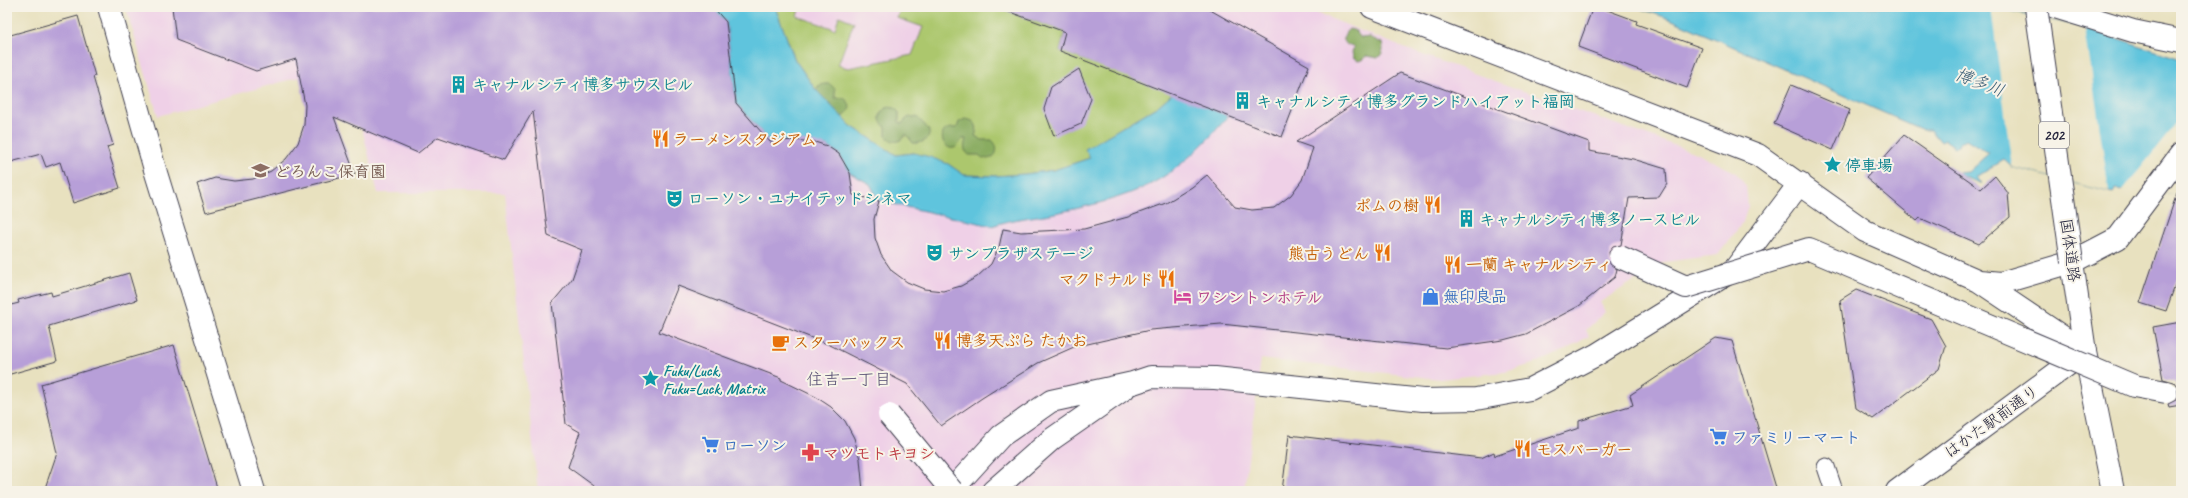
<svg xmlns="http://www.w3.org/2000/svg" width="2188" height="498" font-family="Caveat,'Klee One',sans-serif">
	<style>
		.built { fill: #efd0e7 }
		.green { fill: #acc76d; stroke: #677454 }
		.forest { fill: #89ac60; stroke: #56674e }
		.water { fill: #5fc4dd; stroke: #40738c }
		.pier { fill: #e8e1bf }
		.building { fill: #b79fd8 }
		.lines { fill: none; stroke-linecap: round; stroke-linejoin: round }
		.service-casing { stroke: #403f4f; stroke-width: 19 }
		.minor-casing { stroke: #403f4f; stroke-width: 24 }
		.tertiary-casing { stroke: #403f4f; stroke-width: 24 }
		.trunk-casing { stroke: #403f4f; stroke-width: 24 }
		.service { stroke: #fff; stroke-width: 17 }
		.minor { stroke: #fff; stroke-width: 22 }
		.tertiary { stroke: #fff; stroke-width: 22 }
		.trunk { stroke: #fff; stroke-width: 22 }
		.pedestrian-bridge-casing { stroke: #403f4f; stroke-width: 24; stroke-linecap: butt }
		.trunk-bridge-casing { stroke: #403f4f; stroke-width: 24; stroke-linecap: butt }
		.pedestrian-bridge { stroke: #fff; stroke-width: 22 }
		.trunk-bridge { stroke: #fff; stroke-width: 22 }
		.labels { text-anchor: middle; stroke-width: 4; stroke-linejoin: round; paint-order: stroke }
		.shield { fill: #f7f3e8; stroke: #62616f; stroke-width: 1 }
		.shield-label { font-size: 15px; font-weight: bold; fill: #22223b }
		.culture-label { font-size: 16px; font-weight: bold; fill: #0d838f; stroke: #f7f3e8; text-anchor: start }
		.food-label { font-size: 16px; font-weight: bold; fill: #c56008; stroke: #f7f3e8; text-anchor: start }
		.education-label { font-size: 16px; font-weight: bold; fill: #785e54; stroke: #f7f3e8; text-anchor: start }
		.street-label { font-size: 16px; fill: #22223b; stroke: #f7f3e8 }
		.shop-label { font-size: 16px; font-weight: bold; fill: #366cbe; stroke: #f7f3e8; text-anchor: start }
		.hotel-label { font-size: 16px; font-weight: bold; fill: #b23c85; stroke: #f7f3e8; text-anchor: start }
		.health-label { font-size: 16px; font-weight: bold; fill: #be3a42; stroke: #f7f3e8; text-anchor: start }
		.water-label { font-size: 17px; font-style: italic; fill: #375b74; stroke: #f7f3e8 }
		.neighbourhood-label { font-size: 17px; fill: #564e72; stroke: #f7f3e8 }
	</style>
	<rect width="100%" height="100%" fill="#f7f3e8"/>
	<filter id="ink" filterUnits="userSpaceOnUse"><feTurbulence type="fractalNoise" baseFrequency=".025" numOctaves="2"/><feDisplacementMap in="SourceGraphic" scale="8" xChannelSelector="R" yChannelSelector="G"/><feConvolveMatrix kernelMatrix="1 2 1 2 8 2 1 2 1" color-interpolation-filters="sRGB"/></filter>
	<filter id="wash" filterUnits="userSpaceOnUse"><feTurbulence type="fractalNoise" baseFrequency=".012" numOctaves="4" result="noise"/><feDisplacementMap in="SourceGraphic" scale="16" xChannelSelector="R" yChannelSelector="G"/><feGaussianBlur stdDeviation="0.9" result="paint"/><feColorMatrix in="noise" values="0 0 0 0 0 0 0 0 0 0 0 0 0 0 0 0 0 1.4 0 .05"/><feComposite in="paint" operator="in"/></filter>
	<g filter="url(#wash)">
		<rect width="100%" height="100%" fill="#e8e1bf"/>
		<path class="built" d="M126,7H1302L1409,50L1696,153L1735,172L1746,186L1748,206L1743,222L1718,255L1664,262L1600,302L1605,312L1586,330L1589,336L1567,349L1536,363L1505,372L1440,379L1261,359L1244,491H538L505,193H378L350,80L328,69L158,116Z"/>
		<path class="green" d="M775,7H800L797,16L835,29L839,16L854,22L838,65L848,68L912,55L923,27L897,18L901,7H997L1065,32L1060,51L1173,93L1158,106L1086,149L1090,158L1054,170L1026,174L995,176L964,175L948,164L914,153L896,155L851,126L816,90L795,60Z"/>
		<path class="forest" d="M1349,29L1355,30L1361,38L1370,37L1382,43C1384,50 1383,53 1378,58L1366,56L1363,60L1358,61L1353,57L1352,52L1354,47C1343,46 1340,36 1349,29Z
			M824,84H830L835,89V98H844C853,105 851,112 841,117L830,106L831,103L827,104L816,92L818,86Z
			M888,107L895,108L899,113V122L902,124C906,118 909,116 917,117C920,120 925,125 928,129C933,139 921,144 913,143L906,134C900,143 894,144 886,136V127C877,121 878,112 888,107Z
			M965,119C976,120 979,127 975,136L982,140H992C1004,151 990,166 979,155H969C963,150 964,146 966,139H962C950,166 927,125 957,128L959,122Z"/>
		<path class="water" d="M713,7H775L795,60L816,90L851,126L896,155L914,153L930,157L948,164L964,175L995,176L1026,174L1054,170L1090,158L1085,149L1158,106L1173,93L1228,116C1208,141 1180,169 1151,184C1123,198 1090,206 1060,212C1037,217 1014,218 992,226L879,201L870,184L850,173L839,154L827,146L793,140L770,142L736,103L726,22Z
			M1636,7H1995L2085,28L2181,59V195L2116,189L2113,193L2012,167L2004,160L1975,177L1982,184L1955,173L1968,172L1989,153L1966,139L1955,147L1945,140L1941,142L1931,130H1923L1670,19Z"/>
		<path class="pier" d="M1991,7L2085,28L2109,192L2012,167Z
			M2181,118V193L2180,195L2122,191Z"/>
		<g id="blocks">
			<path class="building" d="M172,7H713L726,22L736,103L770,142L793,140L815,142L827,146L839,154L850,173L853,195L879,201L874,219L875,238L881,255L892,271L907,282L924,289L943,291L961,286L977,277L991,264L999,247L1003,229L1021,232L1084,229L1128,217L1166,203L1192,187L1207,175L1235,207L1252,210L1274,208L1291,195L1302,180L1313,148L1296,142L1400,73L1589,142V151L1633,159L1666,169L1667,184L1659,197L1629,198L1621,245L1613,247L1609,252L1610,264L1617,269L1615,277L1579,306L1526,334L1503,340L1446,348L1221,324L1150,330L1074,347L1038,363L982,398L941,426L907,384L830,345L678,286L659,332L781,378V380L816,397L831,407L845,421L854,438L860,459L863,491H601L568,467L580,432L566,424L552,303L572,279L582,250L548,236L533,111L504,160L438,137L418,153L334,117L355,174L206,212L197,184L215,178L234,181L253,179L271,171L286,159L298,143L304,125L305,105L296,59L256,71L176,40Z
				M1005,7H1205L1309,66L1282,137L1060,51L1065,32L1004,10Z
				M1593,7H1599L1637,21L1636,24L1702,48L1687,88L1578,47Z
				M78,16L95,76L93,77L113,145L107,147L120,188L73,203L60,162L46,167L41,154L7,163V36Z
				M1079,69L1091,99L1081,124L1054,136L1044,109L1051,87Z
				M1791,85L1850,110L1833,150L1774,124Z
				M1904,135L1981,189L1995,176L2008,193L2010,217L1979,244L1920,218L1917,221L1866,178Z
				M2177,193L2181,194V269L2166,311L2140,303Z
				M129,273L137,300L49,326L57,361L7,375V306L19,303L18,300L51,292L52,296Z
				M1856,290L1931,319L1946,346L1939,369L1873,419L1856,408L1840,300Z
				M2181,322V405L2169,407L2168,404L2176,400L2178,388L2174,382L2163,379L2153,327Z
				M1716,338L1732,341L1777,491H1282L1289,435L1481,458L1494,452L1495,456L1579,428V421L1633,405L1630,395Z
				M174,345L218,491H44L57,453L41,384Z"/>
		</g>
	</g>
	<g filter="url(#ink)">
		<use href="#blocks" fill-opacity="0" stroke="#403f4f" stroke-width="1"/>
		<g class="lines">
			<defs>
				<path id="service" d="M1826,467L1834,491"/>
				<path id="minor" d="M2055,7L2133,31L2181,41
					M2072,262L2118,238L2181,154"/>
				<path id="tertiary" d="M109,7L156,173L254,491
					M1372,7L1758,155L1865,231L1979,281L2085,352L1897,491
					M1979,281L2001,283L2072,262
					M951,491L1001,436L1051,401L1133,383L1151,377L1215,378L1423,400L1476,399L1530,389L1596,355L1735,269L1800,183
					M993,491L1052,439L1124,389"/>
				<path id="trunk" d="M2072,262L2085,352L2113,491"/>
			</defs>
			<use href="#service" class="service-casing"/>
			<use href="#minor" class="minor-casing"/>
			<use href="#tertiary" class="tertiary-casing"/>
			<use href="#trunk" class="trunk-casing"/>
			<use href="#service" class="service"/>
			<use href="#minor" class="minor"/>
			<use href="#tertiary" class="tertiary"/>
			<use href="#trunk" class="trunk"/>
			<defs>
				<path id="pedestrian-bridge" d="M1620,257L1686,287L1809,249L2134,386L2166,392
					M889,415L952,491"/>
				<path id="trunk-bridge" d="M2036,7L2072,262"/>
			</defs>
			<use href="#pedestrian-bridge" class="pedestrian-bridge-casing"/>
			<use href="#trunk-bridge" class="trunk-bridge-casing"/>
			<use href="#pedestrian-bridge" class="pedestrian-bridge"/>
			<use href="#trunk-bridge" class="trunk-bridge"/>
		</g>
	</g>
	<defs>
		<symbol id="building-bare" viewBox="-9 -9 18 18"><path d="M-4-6H4V6H1V3H-1V6H-4ZM-2.5-4.3h1.7v1.8h-1.7ZM.8-4.3h1.7v1.8H.8ZM-2.5-1h1.7V.8h-1.7ZM.8-1h1.7V.8H.8Z" fill="#0f9aa8" stroke="#f7f3e8" stroke-width="2.5" paint-order="stroke"/></symbol>
		<symbol id="restaurant-bare" viewBox="-9 -9 18 18"><path d="M-5-6h1v4h1v-4h1v4h1v-4h1v5L-1.5 .5V6h-2V.5L-5-1ZM5-6V6H3V1.5H1.5Q1.5-4 5-6Z" fill="#e8710a" stroke="#f7f3e8" stroke-width="2.5" paint-order="stroke"/></symbol>
		<symbol id="sight-bare" viewBox="-9 -9 18 18"><path d="M0-6L1.8-2.2L6-1.7L2.9 1.2L3.7 5.4L0 3.3L-3.7 5.4L-2.9 1.2L-6-1.7L-1.8-2.2Z" fill="#0f9aa8" stroke="#f7f3e8" stroke-width="2.5" paint-order="stroke"/></symbol>
		<symbol id="school-bare" viewBox="-9 -9 18 18"><path d="M0-5L7-2L0 1L-7-2ZM-4 1L0 2.5L4 1V4Q0 6-4 4Z" fill="#8d6e63" stroke="#f7f3e8" stroke-width="2.5" paint-order="stroke"/></symbol>
		<symbol id="theatre-bare" viewBox="-9 -9 18 18"><path d="M-5-5.5Q0-4 5-5.5V0Q5 5 0 6Q-5 5-5 0ZM-3.3-2.5H-1v1.5H-3.3ZM1-2.5H3.3v1.5H1ZM-2.8 1Q0 5.5 2.8 1Z" fill="#0f9aa8" stroke="#f7f3e8" stroke-width="2.5" paint-order="stroke"/></symbol>
		<symbol id="shop-bare" viewBox="-9 -9 18 18"><path d="M-5-2.5h2.3a2.7 3.5 0 0 1 5.4 0H5L5.5 6h-11ZM-1.5-2.5h3a1.5 2.3 0 0 0-3 0Z" fill="#3f7fe0" stroke="#f7f3e8" stroke-width="2.5" paint-order="stroke"/></symbol>
		<symbol id="hotel-bare" viewBox="-9 -9 18 18"><path d="M-6-4.5h1.5V1H6V5H4.5V3h-9V5H-6ZM-4 0a1.8 1.8 0 1 1 3.6 0ZM.5 0V-2.5h3Q6-2.5 6 0Z" fill="#d1479c" stroke="#f7f3e8" stroke-width="2.5" paint-order="stroke"/></symbol>
		<symbol id="cafe-bare" viewBox="-9 -9 18 18"><path d="M-5.5-4.5H6V0H3Q3 3.5 0 3.5H-2.5Q-5.5 3.5-5.5 0ZM3-3.2v2h1.7v-2ZM-6 4.5H4V6H-6Z" fill="#e8710a" stroke="#f7f3e8" stroke-width="2.5" paint-order="stroke"/></symbol>
		<symbol id="supermarket-bare" viewBox="-9 -9 18 18"><path d="M-6-5.5h2.5l.6 2H6L4.5 2H-2.5L-4.4-4H-6ZM-1.5 3.2a1.3 1.3 0 1 0 .1 0ZM3 3.2a1.3 1.3 0 1 0 .1 0Z" fill="#3f7fe0" stroke="#f7f3e8" stroke-width="2.5" paint-order="stroke"/></symbol>
		<symbol id="pharmacy-bare" viewBox="-9 -9 18 18"><path d="M-2-6h4v4h4v4h-4v4h-4v-4h-4v-4h4Z" fill="#e0444e" stroke="#f7f3e8" stroke-width="2.5" paint-order="stroke"/></symbol>
	</defs>
	<g fill-rule="evenodd">
		<use href="#building-bare" x="446" y="72" width="25" height="25"/>
		<use href="#building-bare" x="1230" y="88" width="25" height="25"/>
		<use href="#restaurant-bare" x="648" y="126" width="25" height="25"/>
		<use href="#sight-bare" x="1820" y="152" width="25" height="25"/>
		<use href="#school-bare" x="248" y="158" width="25" height="25"/>
		<use href="#theatre-bare" x="662" y="186" width="25" height="25"/>
		<use href="#restaurant-bare" x="1420" y="192" width="25" height="25"/>
		<use href="#building-bare" x="1454" y="206" width="25" height="25"/>
		<use href="#theatre-bare" x="922" y="240" width="25" height="25"/>
		<use href="#restaurant-bare" x="1370" y="240" width="25" height="25"/>
		<use href="#restaurant-bare" x="1440" y="252" width="25" height="25"/>
		<use href="#restaurant-bare" x="1154" y="266" width="25" height="25"/>
		<use href="#shop-bare" x="1418" y="284" width="25" height="25"/>
		<use href="#hotel-bare" x="1170" y="284" width="25" height="25"/>
		<use href="#restaurant-bare" x="930" y="328" width="25" height="25"/>
		<use href="#cafe-bare" x="768" y="330" width="25" height="25"/>
		<use href="#sight-bare" x="638" y="366" width="25" height="25"/>
		<use href="#supermarket-bare" x="1706" y="424" width="25" height="25"/>
		<use href="#supermarket-bare" x="698" y="432" width="25" height="25"/>
		<use href="#restaurant-bare" x="1510" y="436" width="25" height="25"/>
		<use href="#pharmacy-bare" x="798" y="440" width="25" height="25"/>
	</g>
	<g class="labels">
		<rect class="shield" x="2039" y="122" width="30" height="26" rx="3"/>
		<g class="shield-label">
			<text x="2054" y="140">202</text>
		</g>
		<g class="culture-label">
			<text x="472" y="90">キャナルシティ博多サウスビル</text>
			<text x="1256" y="107">キャナルシティ博多グランドハイアット福岡</text>
			<text x="1845" y="171">停車場</text>
			<text x="688" y="204">ローソン・ユナイテッドシネマ</text>
			<text x="1479" y="225">キャナルシティ博多ノースビル</text>
			<text x="948" y="259">サンプラザステージ</text>
			<text x="663" y="376">Fuku/Luck,<tspan x="663" dy="18">Fuku=Luck, Matrix</tspan></text>
		</g>
		<g class="food-label">
			<text x="673" y="145">ラーメンスタジアム</text>
			<text x="1419" y="211" text-anchor="end">ポムの樹</text>
			<text x="1369" y="259" text-anchor="end">熊古うどん</text>
			<text x="1466" y="270">一蘭 キャナルシティ</text>
			<text x="1154" y="285" text-anchor="end">マクドナルド</text>
			<text x="956" y="346">博多天ぷら たかお</text>
			<text x="793" y="348">スターバックス</text>
			<text x="1536" y="455">モスバーガー</text>
		</g>
		<g class="education-label">
			<text x="274" y="177">どろんこ保育園</text>
		</g>
		<g class="street-label">
			<text transform="translate(2071 250) rotate(82)" y="6">国体道路</text>
			<text transform="translate(1991 421) rotate(-36)" y="6">はかた駅前通り</text>
		</g>
		<g class="shop-label">
			<text x="1443" y="302">無印良品</text>
			<text x="1732" y="443">ファミリーマート</text>
			<text x="723" y="451">ローソン</text>
		</g>
		<g class="hotel-label">
			<text x="1196" y="303">ワシントンホテル</text>
		</g>
		<g class="health-label">
			<text x="823" y="459">マツモトキヨシ</text>
		</g>
		<g class="water-label">
			<text transform="translate(1980 82) rotate(21)" y="6">博多川</text>
		</g>
		<g class="neighbourhood-label">
			<text x="849" y="385">住吉一丁目</text>
		</g>
	</g>
	<rect width="2188" height="498" fill="none" stroke="#f7f3e8" stroke-width="24"/>
</svg>
